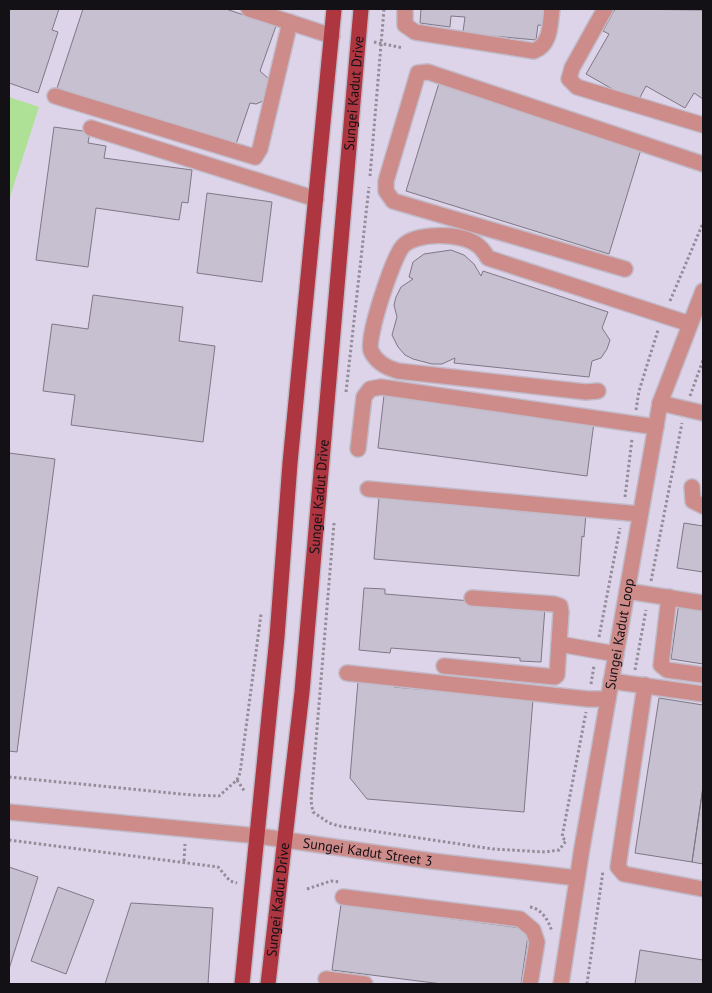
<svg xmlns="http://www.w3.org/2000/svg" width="712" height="993" font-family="'PT Sans',sans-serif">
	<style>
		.built { fill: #ded4ea }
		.green { fill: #aee195 }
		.building { fill: #c7c0d0; stroke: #7e7886 }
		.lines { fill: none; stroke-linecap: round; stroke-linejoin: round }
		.minor-casing { stroke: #c1bbc9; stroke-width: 18 }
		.major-casing { stroke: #c1bbc9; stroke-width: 18 }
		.path { stroke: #928d99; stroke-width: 3; stroke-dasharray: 2.5 2.5; stroke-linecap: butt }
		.minor { stroke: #cd8b8a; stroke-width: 15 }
		.major { stroke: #ae3640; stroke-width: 15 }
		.labels { text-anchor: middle; stroke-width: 4; stroke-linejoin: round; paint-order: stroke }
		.street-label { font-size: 14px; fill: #131016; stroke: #f5edfd }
	</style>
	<rect width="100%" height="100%" fill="#e7e0f0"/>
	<path class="built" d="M9,9H703V984H9Z"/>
	<path class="green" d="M9,97L39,107L9,200Z"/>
	<path class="building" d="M9,9H59L52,30L58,32L38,93L9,83Z
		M83,9H226L276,26L260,71L270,80L268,99L256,104L250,103L235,147L57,88Z
		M421,9H550L549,26L538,25L536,40L493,36L492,42L462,39L465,17L451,16L450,27L420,23Z
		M615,9L703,10V99L694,93L685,108L646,86L637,103L586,74L609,34L603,31Z
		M439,83L642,146L609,254L406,191Z
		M54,127L90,132L88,143L106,146L104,158L192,170L188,203L182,202L179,220L96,208L88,267L36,260Z
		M207,193L272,202L262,282L197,273Z
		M451,250L464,255L474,264L481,276L483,271L608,312L602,328L610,340L607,349L601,358L592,361L589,377L454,363L455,358L442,364H432L413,359L405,355L398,347L392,335L397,317L394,305L396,297L401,287L413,279L409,277L413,262L424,254Z
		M93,295L183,307L179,341L215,346L203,442L71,425L75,395L43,391L52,324L88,329Z
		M384,395L594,422L587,476L378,448Z
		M9,453L55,459L17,752L9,751Z
		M379,497L586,514L584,537L582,536L579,576L374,559Z
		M684,523L703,526V572L677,568Z
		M364,588L385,589V594L545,607L541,662L520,661V658L391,648L390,653L359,650Z
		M679,602L703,606V664L671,659Z
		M358,681L394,685V687L533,699L524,812L367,799L350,778Z
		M659,698L703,705V787L692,862L635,853Z
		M703,787V864L692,862Z
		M9,867L38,877L9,969Z
		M58,887L94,900L66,974L31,961Z
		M131,903L213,908L208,984H105Z
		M341,904L529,929L521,984H442L332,970Z
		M640,950L703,960V984H635Z"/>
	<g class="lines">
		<defs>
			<g id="minor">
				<path d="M249,9L332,36"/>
				<path d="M405,9V25L415,32L534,51C551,45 550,24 552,9"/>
				<path d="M605,9L572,68L569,79L577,87L703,125"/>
				<path d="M55,96L255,157L260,149L290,22"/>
				<path d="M91,128L316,199"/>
				<path d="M625,269L393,201L386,191V181L418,73L428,72L703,164"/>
				<path d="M598,391L586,392L398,371C387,368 376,362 371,351C366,338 393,257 403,246C416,232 460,233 476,244C481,247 485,253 488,258L690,324"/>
				<path d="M660,403L703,413"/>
				<path d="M358,449L364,397L370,389L381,387L656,427"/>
				<path d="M692,487L693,501L703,506"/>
				<path d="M368,489L640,514"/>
				<path d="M627,591L703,603"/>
				<path d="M669,597L661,665L667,670L703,675"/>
				<path d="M559,644L616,654"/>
				<path d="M444,666L555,677L557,675L561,612L560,606L554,604L472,598"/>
				<path d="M347,673L588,699H608"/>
				<path d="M611,681L703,694"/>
				<path d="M645,685L618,867L624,874L703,889"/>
				<path id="s1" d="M9,812L258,836L432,861L577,878"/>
				<path d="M343,897L520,919L533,930L537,942L530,984"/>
				<path d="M326,979L365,984"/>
				<path id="s2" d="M561,984L582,848L660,403L703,291"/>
			</g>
			<g id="major">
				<path d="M242,984L277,637L290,463L334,9"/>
				<path id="s3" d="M268,984L302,692L361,9"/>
			</g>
		</defs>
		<use href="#minor" class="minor-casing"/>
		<use href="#major" class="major-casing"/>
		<path class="path" d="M374,42L403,48
			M370,176L384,9
			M670,301L703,223
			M346,392L369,187
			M690,396L703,360
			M636,410L639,391L658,330
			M625,497L632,439
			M334,523L311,801L313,812L329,823L339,826L493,849L545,852L559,850L566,841L562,837L586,712
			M651,581L682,423
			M599,637L620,528
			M635,670L646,610
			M591,684L594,666
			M9,777L192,795L219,796L237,780L240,773L261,614
			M237,780L245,792
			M9,840L218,867L230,881L237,883
			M184,861L185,844
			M307,889L331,881L340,882
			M530,907C542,909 549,921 552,932
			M587,984L603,871"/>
		<use href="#minor" class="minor"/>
		<use href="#major" class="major"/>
	</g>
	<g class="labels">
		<g class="street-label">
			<text dy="5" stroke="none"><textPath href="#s3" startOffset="895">Sungei Kadut Drive</textPath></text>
			<text dy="5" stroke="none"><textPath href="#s3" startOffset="490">Sungei Kadut Drive</textPath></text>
			<text dy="5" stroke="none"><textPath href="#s2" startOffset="355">Sungei Kadut Loop</textPath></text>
			<text dy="5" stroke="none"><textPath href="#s1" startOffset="361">Sungei Kadut Street 3</textPath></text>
			<text dy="5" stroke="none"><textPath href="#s3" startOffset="85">Sungei Kadut Drive</textPath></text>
		</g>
	</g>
	<rect width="712" height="993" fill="none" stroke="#131016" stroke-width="20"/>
</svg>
